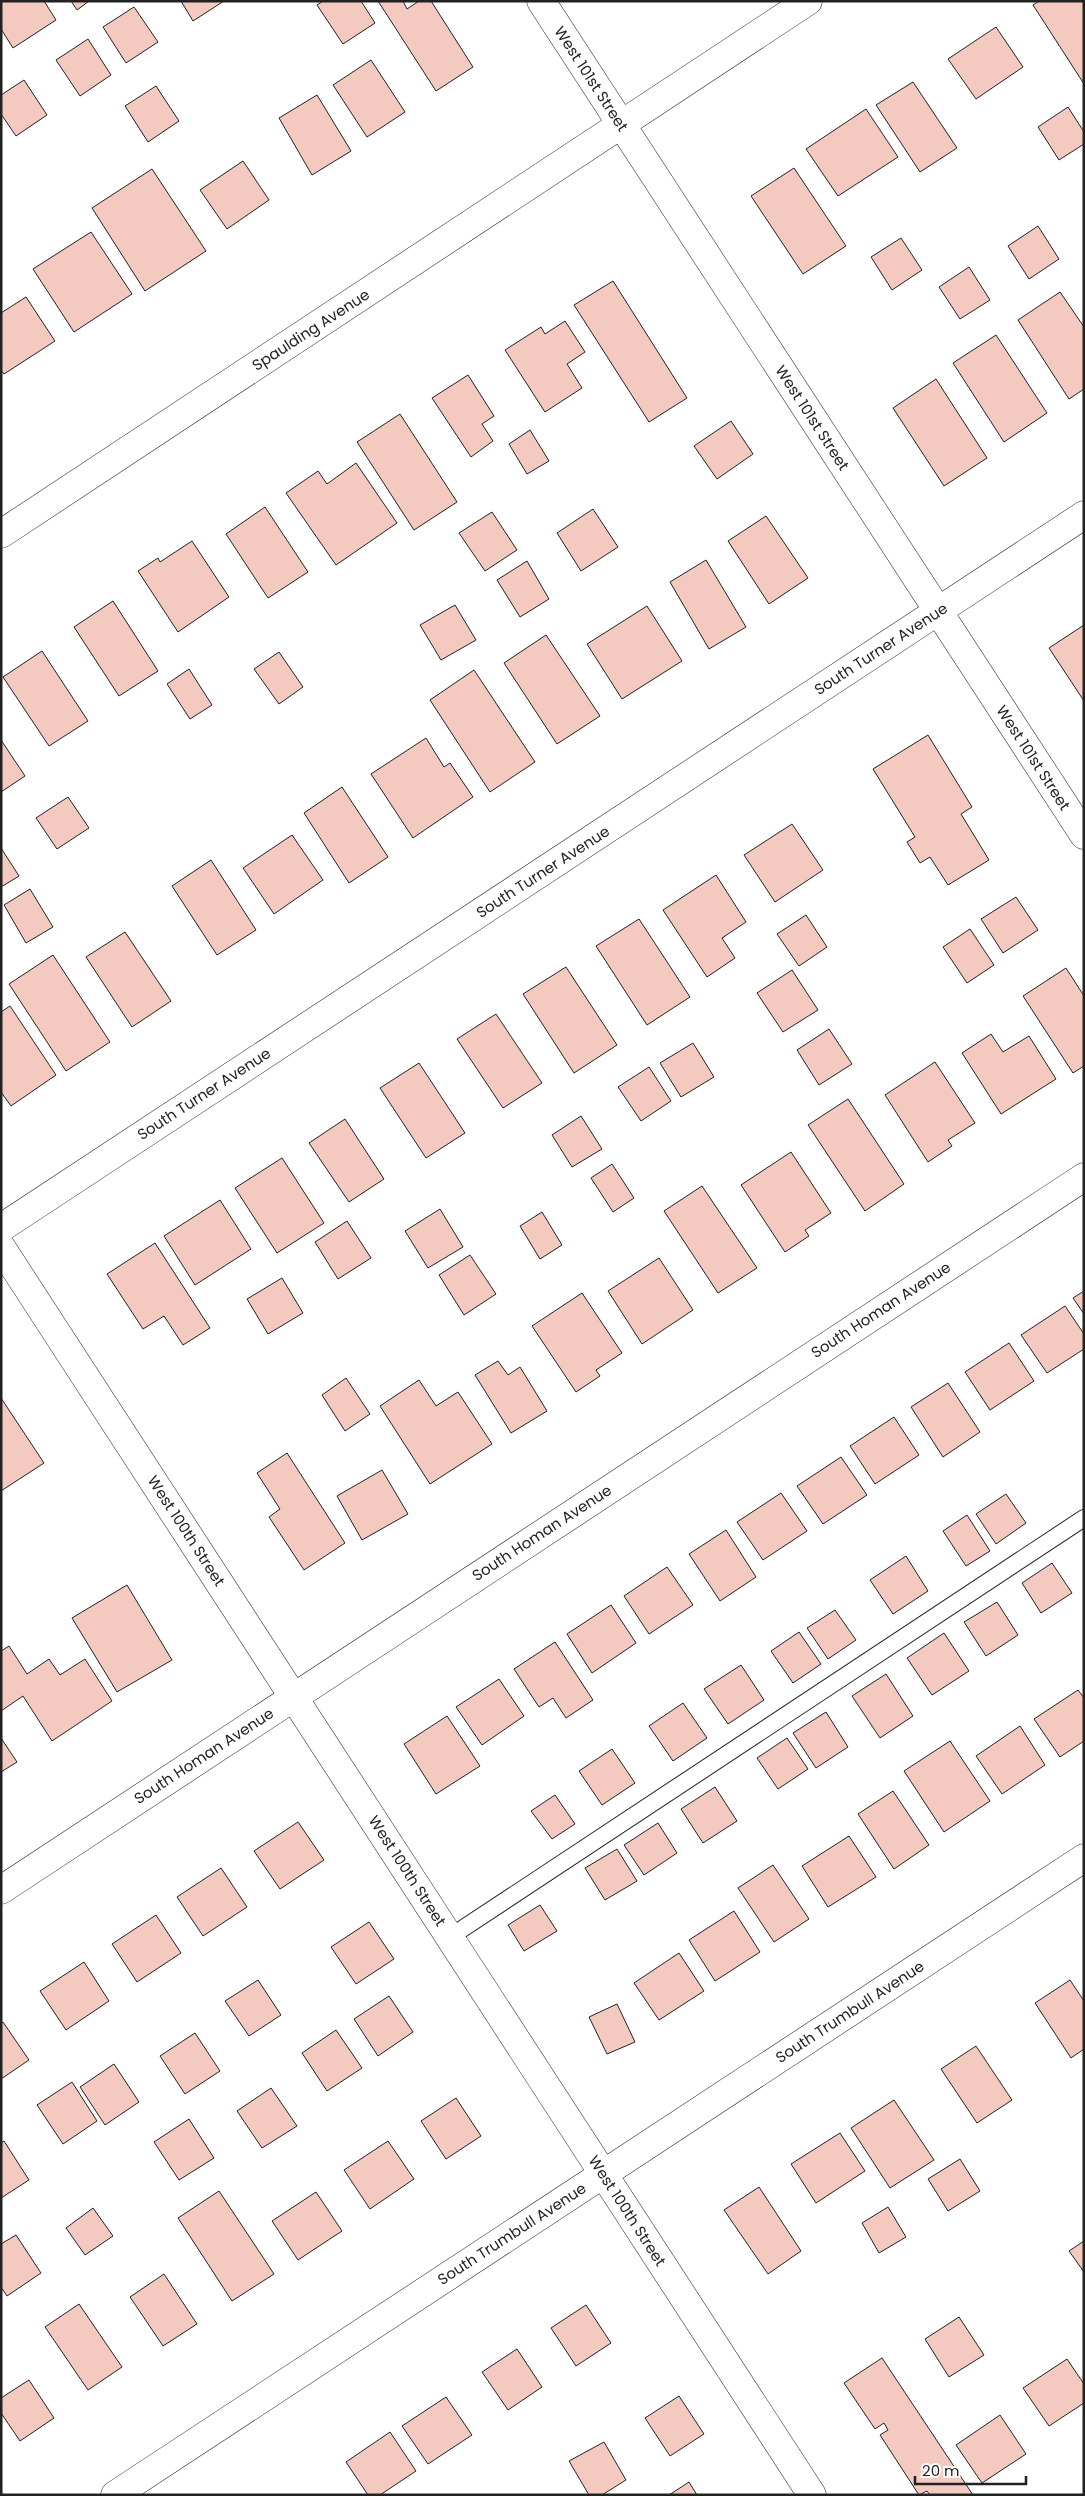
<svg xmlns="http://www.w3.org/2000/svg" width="1085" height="2496" font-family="Poppins,sans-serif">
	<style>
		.building { fill: #f3c9c0; stroke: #222 }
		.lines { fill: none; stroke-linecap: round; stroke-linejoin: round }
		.service-casing { stroke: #222; stroke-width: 18 }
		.minor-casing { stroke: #222; stroke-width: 29 }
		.service { stroke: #fff; stroke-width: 16 }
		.minor { stroke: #fff; stroke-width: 28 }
		.labels { text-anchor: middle; stroke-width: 4; stroke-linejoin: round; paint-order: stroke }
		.street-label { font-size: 15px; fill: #222; stroke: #fff }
	</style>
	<rect width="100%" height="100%" fill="#fff"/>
	<path class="building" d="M1,1H44L56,20L13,48L1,29Z
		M71,1H89L77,10Z
		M181,1H224L193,21Z
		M323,1H361L375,23L343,44L317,5Z
		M378,1H403L407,9L419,1H431L473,67L436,91Z
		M1039,1H1082L1084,4V84L1033,5Z
		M134,7L158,42L126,63L103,27Z
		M996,27L1023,67L976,99L948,59Z
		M88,39L111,75L80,96L56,60Z
		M371,60L405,112L367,137L333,85Z
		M24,80L47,115L16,136L1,114V95Z
		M913,82L957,148L920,172L876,105Z
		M156,86L179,121L148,142L125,106Z
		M317,95L351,151L312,175L279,118Z
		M1068,107L1084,132V144L1059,160L1038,127Z
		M866,109L898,157L838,196L806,149Z
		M243,161L269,200L227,229L200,190Z
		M794,168L846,246L803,274L751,196Z
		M152,169L206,251L145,291L92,208Z
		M1038,226L1059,259L1029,279L1008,246Z
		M91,232L132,294L74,332L33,269Z
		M901,238L922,270L892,290L871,257Z
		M969,267L990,300L960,319L939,287Z
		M613,281L687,398L649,422L574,305Z
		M1060,292L1084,327V389L1069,399L1018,320Z
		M26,297L55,341L4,374L1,370V313Z
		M565,321L585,352L567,364L582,388L545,412L505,350L541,327L545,334Z
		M996,335L1047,413L1004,442L953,363Z
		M468,375L494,416L482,424L493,441L471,457L432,398Z
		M936,379L987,458L944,486L893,408Z
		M400,414L457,502L414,530L357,442Z
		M731,421L753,454L717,479L694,446Z
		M530,430L549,461L527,474L509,444Z
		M356,463L397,523L336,565L286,493L318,471L327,484Z
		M265,507L308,572L268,598L226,534Z
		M593,509L618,547L581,571L557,533Z
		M492,512L517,550L485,571L459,533Z
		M766,516L808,578L769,604L728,541Z
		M192,541L229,597L178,632L138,571L158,558L160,562Z
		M706,560L746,627L709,649L670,582Z
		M527,561L549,599L520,617L497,580Z
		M113,601L158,671L119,696L74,627Z
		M455,605L476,640L441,660L420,625Z
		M647,606L682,661L622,699L587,644Z
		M1084,625V701L1049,648Z
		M546,635L600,716L557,744L504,663Z
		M42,651L88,721L49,746L3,677Z
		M279,652L303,687L279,704L254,669Z
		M189,669L212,705L190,719L167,684Z
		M474,670L535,762L490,792L430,700Z
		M928,735L972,807L961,814L989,860L948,885L930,857L920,863L907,842L915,837L873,769Z
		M426,738L444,767L450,763L473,797L413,838L371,774Z
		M1,740L25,776L1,792Z
		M342,787L388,857L349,883L304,813Z
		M68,797L89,828L57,849L36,818Z
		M792,824L823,870L775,902L744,855Z
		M292,835L323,880L274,914L243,868Z
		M1,848L19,876L1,887Z
		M211,860L256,930L217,955L172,886Z
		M716,875L746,922L722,938L735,958L707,977L663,910Z
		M30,889L53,927L26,943L4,905Z
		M1016,897L1038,930L1003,953L981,919Z
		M806,915L827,947L799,966L777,934Z
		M639,919L690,997L647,1025L596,946Z
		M970,929L994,965L967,983L943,947Z
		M125,932L171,1001L132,1027L86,957Z
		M53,955L110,1042L66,1071L9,984Z
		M566,967L617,1045L574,1073L523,994Z
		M1066,968L1084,996V1066L1073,1073L1023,996Z
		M792,970L818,1010L783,1032L757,993Z
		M10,1006L56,1075L11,1106L1,1092V1012Z
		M496,1014L542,1083L503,1108L457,1039Z
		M829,1029L852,1064L819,1085L797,1050Z
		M991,1034L1003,1052L1029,1036L1056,1079L1001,1114L962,1053Z
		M693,1043L714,1077L681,1097L660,1063Z
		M935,1062L975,1123L948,1140L952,1146L928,1162L885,1095Z
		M419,1063L465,1133L426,1158L380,1088Z
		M649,1067L671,1101L641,1121L618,1087Z
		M848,1099L904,1184L865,1211L808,1125Z
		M581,1116L602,1149L572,1167L552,1135Z
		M345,1119L384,1179L349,1202L309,1143Z
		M791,1152L831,1213L805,1230L809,1236L785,1252L741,1185Z
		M282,1158L324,1223L277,1253L235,1188Z
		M612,1164L634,1198L613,1212L591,1178Z
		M702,1186L757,1268L718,1293L664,1211Z
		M220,1200L251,1249L195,1285L164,1236Z
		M440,1209L463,1247L428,1268L405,1231Z
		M542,1212L562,1245L540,1259L520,1226Z
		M347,1221L371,1258L338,1279L315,1242Z
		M155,1243L210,1328L183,1345L164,1316L143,1329L107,1274Z
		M470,1255L496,1294L464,1315L439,1275Z
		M659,1258L693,1310L642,1344L608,1291Z
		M282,1278L303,1313L268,1334L247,1299Z
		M1084,1291V1314L1073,1298Z
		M582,1293L622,1353L596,1370L600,1376L576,1392L532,1326Z
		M1065,1306L1084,1334V1349L1047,1373L1021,1335Z
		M1009,1343L1034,1381L990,1410L965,1372Z
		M498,1361L508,1375L520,1367L547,1411L511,1433L475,1375Z
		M346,1378L370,1414L345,1431L322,1395Z
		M419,1380L436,1406L458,1392L492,1444L430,1484L380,1406Z
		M948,1383L980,1432L943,1457L911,1407Z
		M1,1398L44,1463L1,1491Z
		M894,1417L919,1455L875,1484L850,1446Z
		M287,1453L345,1543L304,1570L269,1517L280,1509L257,1473Z
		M841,1457L867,1495L823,1524L797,1486Z
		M382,1470L408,1514L362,1540L337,1496Z
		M781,1493L807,1531L763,1560L737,1522Z
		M1006,1494L1026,1523L996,1544L976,1514Z
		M967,1515L990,1551L966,1566L943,1531Z
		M726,1530L756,1577L720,1601L689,1554Z
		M906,1556L928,1591L893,1614L870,1580Z
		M1052,1563L1072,1593L1041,1613L1022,1583Z
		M667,1567L693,1605L649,1634L624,1596Z
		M127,1585L172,1660L117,1692L72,1618Z
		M997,1602L1018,1635L986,1656L964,1622Z
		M611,1605L636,1643L592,1673L567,1634Z
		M835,1610L856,1640L828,1659L807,1628Z
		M799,1632L821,1664L793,1683L771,1651Z
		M944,1633L969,1671L932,1695L907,1658Z
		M555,1642L593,1700L566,1718L553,1698L539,1707L514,1669Z
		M9,1646L27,1674L49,1659L60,1675L85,1659L112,1701L52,1741L23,1696L1,1711V1651Z
		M741,1665L764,1700L728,1724L704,1689Z
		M886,1674L913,1716L880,1738L852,1696Z
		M499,1679L524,1716L482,1745L456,1707Z
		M1078,1690L1084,1698V1741L1060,1757L1034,1719Z
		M683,1703L707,1738L673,1761L649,1726Z
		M826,1712L848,1747L816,1768L793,1733Z
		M447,1716L480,1766L436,1794L404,1744Z
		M1020,1726L1045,1765L1002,1794L976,1756Z
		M1,1738L17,1762L1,1772Z
		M787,1738L808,1769L778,1789L757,1758Z
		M950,1741L990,1801L944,1832L904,1771Z
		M612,1749L635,1783L602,1805L579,1771Z
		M715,1787L737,1821L703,1843L681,1809Z
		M893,1791L929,1845L894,1869L858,1814Z
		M555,1795L575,1824L552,1839L531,1811Z
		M298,1822L324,1860L280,1889L254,1851Z
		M658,1823L677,1853L644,1875L624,1845Z
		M849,1836L876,1877L828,1907L802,1866Z
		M617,1849L637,1881L605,1900L585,1868Z
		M773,1865L809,1919L774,1942L738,1888Z
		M221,1868L247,1907L203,1936L177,1897Z
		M540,1905L557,1931L524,1951L508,1925Z
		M734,1911L760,1952L715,1981L689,1940Z
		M156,1915L181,1953L137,1982L112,1944Z
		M369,1922L394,1959L356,1984L331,1947Z
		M679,1953L704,1991L659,2020L634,1983Z
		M84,1962L109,2001L66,2030L40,1991Z
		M258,1980L281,2015L249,2036L225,2001Z
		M1070,1980L1084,2001V2049L1071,2058L1035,2003Z
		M389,1996L413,2032L378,2056L354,2019Z
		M617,2004L635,2042L607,2054L589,2017Z
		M3,2022L29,2060L1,2079V2023Z
		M336,2030L362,2068L327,2091L302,2053Z
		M195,2033L220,2071L185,2094L160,2056Z
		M976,2046L1012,2100L977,2123L941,2069Z
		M114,2064L139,2102L105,2125L80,2087Z
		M72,2082L97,2121L63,2144L37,2105Z
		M271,2088L297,2126L262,2148L237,2111Z
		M456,2098L481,2136L446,2159L421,2121Z
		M894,2100L934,2160L890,2188L851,2128Z
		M189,2119L214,2158L179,2180L154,2142Z
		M840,2133L865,2171L816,2203L791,2164Z
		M4,2141L29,2180L1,2198V2143Z
		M388,2141L414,2179L370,2209L344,2170Z
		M960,2159L980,2191L948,2211L928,2179Z
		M759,2187L801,2251L768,2274L724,2210Z
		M219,2191L274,2274L232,2301L178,2218Z
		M316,2192L342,2231L298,2260L272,2221Z
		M888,2207L906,2237L879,2253L862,2223Z
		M93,2208L113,2236L85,2255L66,2228Z
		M16,2235L41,2273L7,2296L1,2287V2244Z
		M1084,2241V2272L1069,2251Z
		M164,2274L197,2324L163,2346L130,2297Z
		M79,2304L122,2367L88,2390L45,2327Z
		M586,2305L611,2343L576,2366L551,2328Z
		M959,2317L984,2355L949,2377L925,2339Z
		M517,2349L542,2387L508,2410L482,2372Z
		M882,2358L973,2495H930L927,2491L919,2495L880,2435L888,2430L884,2423L875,2429L844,2383Z
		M1067,2359L1084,2384V2403L1049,2426L1023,2388Z
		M29,2380L54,2418L20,2441L1,2413V2398Z
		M679,2396L704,2434L670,2456L645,2418Z
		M446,2397L472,2435L428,2464L402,2426Z
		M1000,2415L1026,2454L982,2483L956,2445Z
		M390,2432L416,2471L380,2495H368L346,2462Z
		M604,2442L626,2480L602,2495H589L569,2461Z
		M689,2482L697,2495H669Z"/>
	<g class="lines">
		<defs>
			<path id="service" d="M450,1937L1084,1518"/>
			<path id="minor" d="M541,1L1084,835
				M1,534L808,1
				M1,1228L1084,515
				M1,1247L812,2495
				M1,1890L1084,1177
				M115,2495L1084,1858"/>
		</defs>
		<use href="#service" class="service-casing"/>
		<use href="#minor" class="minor-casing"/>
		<use href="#service" class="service"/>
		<use href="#minor" class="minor"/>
	</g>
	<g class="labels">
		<g class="street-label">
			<text transform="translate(591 79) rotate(57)" y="5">West 101st Street</text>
			<text transform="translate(311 330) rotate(-33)" y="5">Spaulding Avenue</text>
			<text transform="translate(812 418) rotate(57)" y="5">West 101st Street</text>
			<text transform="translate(881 649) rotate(-33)" y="5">South Turner Avenue</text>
			<text transform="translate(1033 758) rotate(57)" y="5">West 101st Street</text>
			<text transform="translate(543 872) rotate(-33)" y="5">South Turner Avenue</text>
			<text transform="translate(204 1094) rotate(-33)" y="5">South Turner Avenue</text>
			<text transform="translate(881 1310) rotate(-33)" y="5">South Homan Avenue</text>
			<text transform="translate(186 1531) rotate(57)" y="5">West 100th Street</text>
			<text transform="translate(542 1533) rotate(-33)" y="5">South Homan Avenue</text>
			<text transform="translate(204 1756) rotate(-33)" y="5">South Homan Avenue</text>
			<text transform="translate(407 1871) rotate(57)" y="5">West 100th Street</text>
			<text transform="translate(850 2012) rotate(-33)" y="5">South Trumbull Avenue</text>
			<text transform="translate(627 2211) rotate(57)" y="5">West 100th Street</text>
			<text transform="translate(512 2234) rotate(-33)" y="5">South Trumbull Avenue</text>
		</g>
	</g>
	<rect width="1085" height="2496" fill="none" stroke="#222222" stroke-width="5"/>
	<path d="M915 2476v8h111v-8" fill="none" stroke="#222222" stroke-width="2.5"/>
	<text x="922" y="2476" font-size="15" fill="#222222" stroke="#ffffff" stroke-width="4" paint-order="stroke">20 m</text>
</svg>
